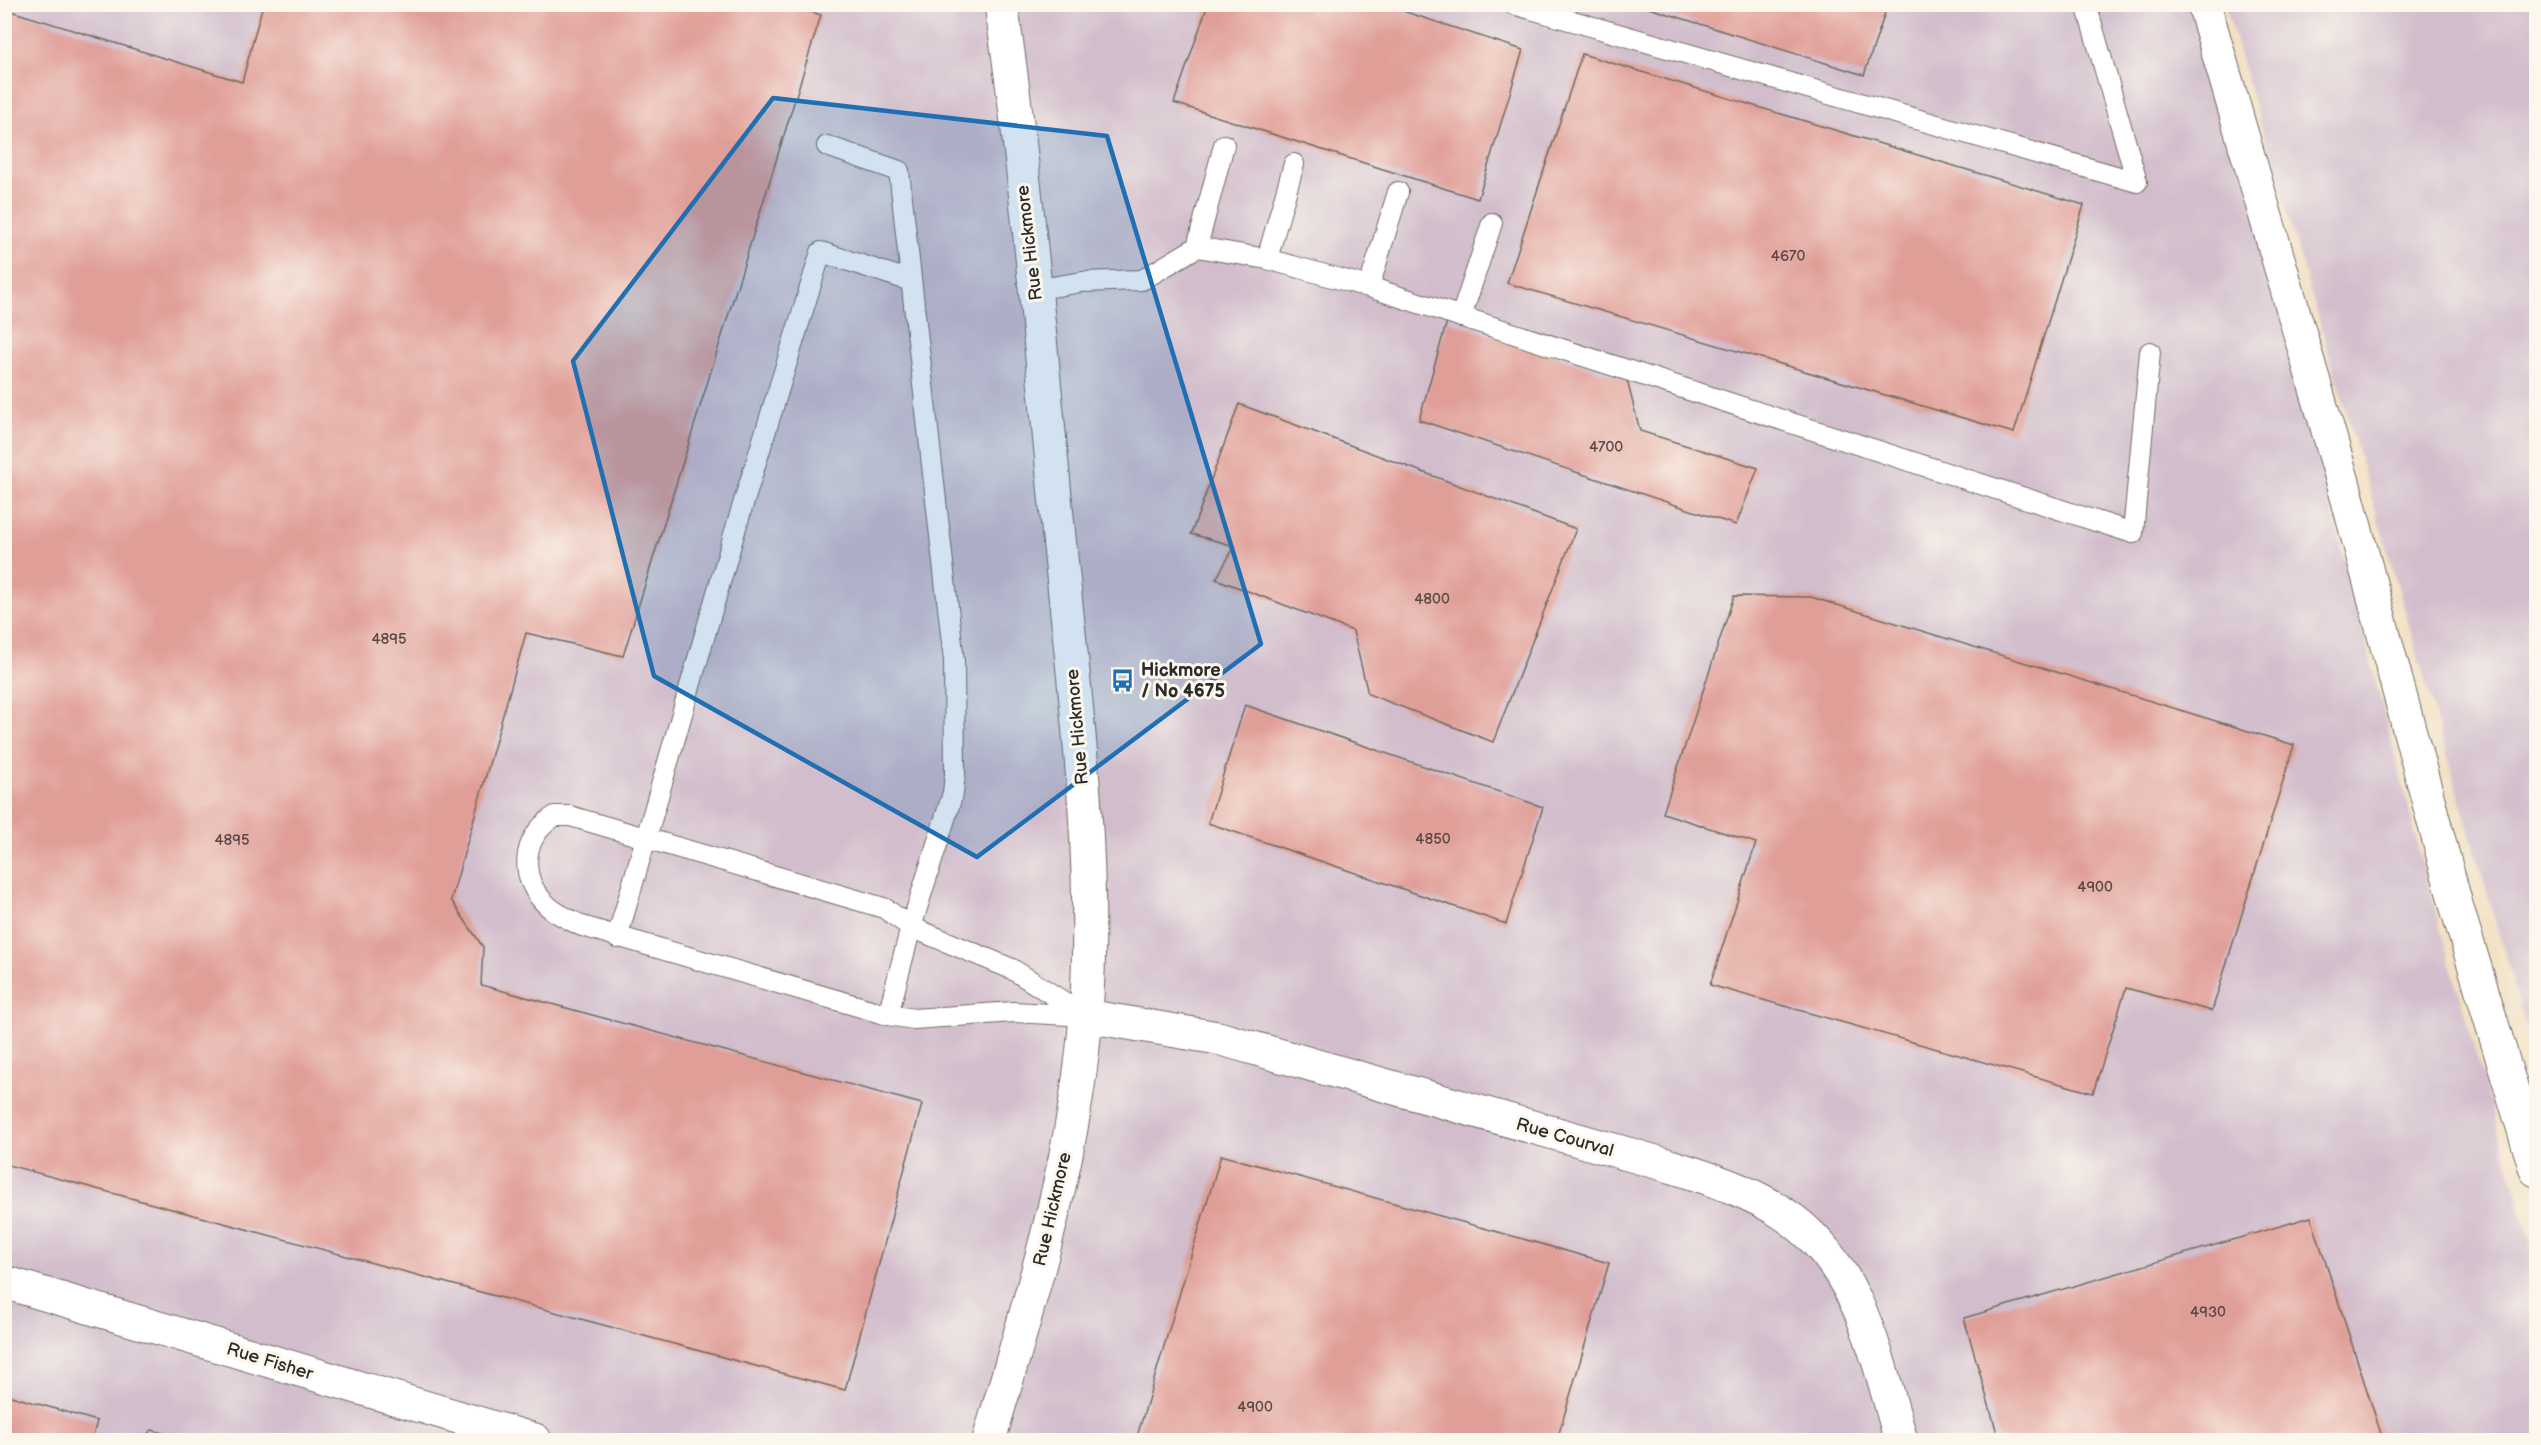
<svg xmlns="http://www.w3.org/2000/svg" width="2541" height="1445" font-family="'Balsamiq Sans',sans-serif">
	<style>
		.industrial { fill: #d1bdcc }
		.building { fill: #e09e98 }
		.lines { fill: none; stroke-linecap: round; stroke-linejoin: round }
		.service-casing { stroke: #716a60; stroke-width: 22 }
		.minor-casing { stroke: #716a60; stroke-width: 35 }
		.tertiary-casing { stroke: #716a60; stroke-width: 35 }
		.service { stroke: #fff; stroke-width: 20 }
		.minor { stroke: #fff; stroke-width: 33 }
		.tertiary { stroke: #fff; stroke-width: 33 }
		.marked { fill: #1f6fb2; fill-opacity: 0.2; stroke: #1f6fb2; stroke-width: 4.5; stroke-linejoin: round }
		.labels { text-anchor: middle; stroke-width: 6; stroke-linejoin: round; paint-order: stroke }
		.number-label { font-size: 15px; fill: #584846 }
		.street-label { font-size: 18px; fill: #2b2b2b; stroke: #fbf7ec }
		.poi-label { font-size: 18px; font-weight: bold; fill: #2b2b2b; stroke: #fbf7ec; text-anchor: start }
	</style>
	<rect width="100%" height="100%" fill="#fbf7ec"/>
	<filter id="ink" filterUnits="userSpaceOnUse"><feTurbulence type="fractalNoise" baseFrequency=".0167" numOctaves="2"/><feDisplacementMap in="SourceGraphic" scale="12" xChannelSelector="R" yChannelSelector="G"/><feConvolveMatrix kernelMatrix="1 2 1 2 8 2 1 2 1" color-interpolation-filters="sRGB"/></filter>
	<filter id="wash" filterUnits="userSpaceOnUse"><feTurbulence type="fractalNoise" baseFrequency=".008" numOctaves="4" result="noise"/><feDisplacementMap in="SourceGraphic" scale="24" xChannelSelector="R" yChannelSelector="G"/><feGaussianBlur stdDeviation="1.35" result="paint"/><feColorMatrix in="noise" values="0 0 0 0 0 0 0 0 0 0 0 0 0 0 0 0 0 1.4 0 .05"/><feComposite in="paint" operator="in"/></filter>
	<g filter="url(#wash)">
		<rect width="100%" height="100%" fill="#f2dfc1"/>
		<path class="industrial" d="M5,5H2202L2436,915L2536,1262V1440H5Z
			M2225,5H2536V1061L2381,529Z"/>
		<g id="blocks">
			<path class="building" d="M263,4H785L821,15L623,656L526,633L451,900L483,947L481,985L922,1104L845,1390L4,1164V9L242,82Z
				M1208,4H1381L1523,50L1478,199L1174,103Z
				M1636,4H1888L1864,75Z
				M1582,54L2084,205L2014,433L1507,283Z
				M1447,321L1627,380L1640,431L1758,468L1736,525L1419,420Z
				M1239,404L1576,529L1493,742L1368,694L1353,631L1216,579L1235,546L1191,534Z
				M1734,596L1811,597L2294,745L2212,1011L2126,988L2093,1093L1710,985L1756,843L1663,813Z
				M1245,705L1543,807L1506,924L1208,823Z
				M1221,1155L1609,1263L1557,1440H1136Z
				M2311,1217L2383,1440H1999L1964,1318Z
				M4,1394L97,1421L92,1440H4Z
				M152,1430L188,1440H140Z"/>
		</g>
	</g>
	<g filter="url(#ink)">
		<use href="#blocks" fill-opacity="0" stroke="#716a60" stroke-width="1.5"/>
		<g class="lines">
			<defs>
				<path id="service" d="M1513,4L2137,182L2086,4
					M827,146L899,171L954,661L955,774L953,793L911,927L888,1015
					M1197,247L1224,145
					M1267,259L1294,164
					M1369,287L1398,192
					M1034,290L1082,282L1142,280L1197,247L1267,259L1369,287L2133,533L2150,352
					M1461,317L1492,223
					M555,816H570L884,908L911,927L1012,969L1086,1016L1014,1012L914,1019L888,1015L582,926C571,920 558,915 549,907C518,880 520,838 555,816Z
					M617,938L737,524L821,252L911,281"/>
				<path id="minor" d="M2204,4L2343,482L2457,908L2536,1170
					M4,1282L535,1440"/>
				<path id="tertiary" d="M1086,1016L1218,1038L1670,1166C1709,1178 1750,1191 1784,1214C1860,1264 1877,1359 1901,1440
					M989,1440C1029,1304 1076,1157 1086,1014C1097,852 1074,688 1058,527C1041,353 1027,177 1001,4"/>
			</defs>
			<use href="#service" class="service-casing"/>
			<use href="#minor" class="minor-casing"/>
			<use href="#tertiary" class="tertiary-casing"/>
			<use href="#service" class="service"/>
			<use href="#minor" class="minor"/>
			<use href="#tertiary" class="tertiary"/>
		</g>
	</g>
	<path class="marked" d="M773,98L1107,136L1261,644L977,857L654,676L573,361Z"/>
	<defs>
		<symbol id="bus-bare" viewBox="-9 -9 18 18"><path d="M-5-6H5V4H4V6H2V4H-2V6H-4V4H-5ZM-3.5-4V0h7V-4ZM-3.5 1.2v1.5H-2V1.2ZM2 1.2v1.5H3.5V1.2Z" fill="#1f6fb2" stroke="#fbf7ec" stroke-width="2.5" paint-order="stroke"/></symbol>
	</defs>
	<g fill-rule="evenodd">
		<use href="#bus-bare" x="1106" y="664" width="33" height="33"/>
	</g>
	<g class="labels">
		<g class="number-label">
			<text x="1788" y="261">4670</text>
			<text x="1606" y="452">4700</text>
			<text x="1432" y="604">4800</text>
			<text x="389" y="644">4895</text>
			<text x="1433" y="844">4850</text>
			<text x="232" y="845">4895</text>
			<text x="2095" y="892">4900</text>
			<text x="2208" y="1317">4930</text>
			<text x="1255" y="1412">4900</text>
		</g>
		<g class="street-label">
			<text transform="translate(1029 243) rotate(-97)" y="6">Rue Hickmore</text>
			<text transform="translate(1077 727) rotate(-95)" y="6">Rue Hickmore</text>
			<text transform="translate(1565 1137) rotate(16)" y="6">Rue Courval</text>
			<text transform="translate(1052 1209) rotate(-77)" y="6">Rue Hickmore</text>
			<text transform="translate(270 1361) rotate(17)" y="6">Rue Fisher</text>
		</g>
		<g class="poi-label">
			<text x="1141" y="676">Hickmore<tspan x="1141" dy="21">/ No 4675</tspan></text>
		</g>
	</g>
	<rect width="2541" height="1445" fill="none" stroke="#fbf7ec" stroke-width="24"/>
</svg>
